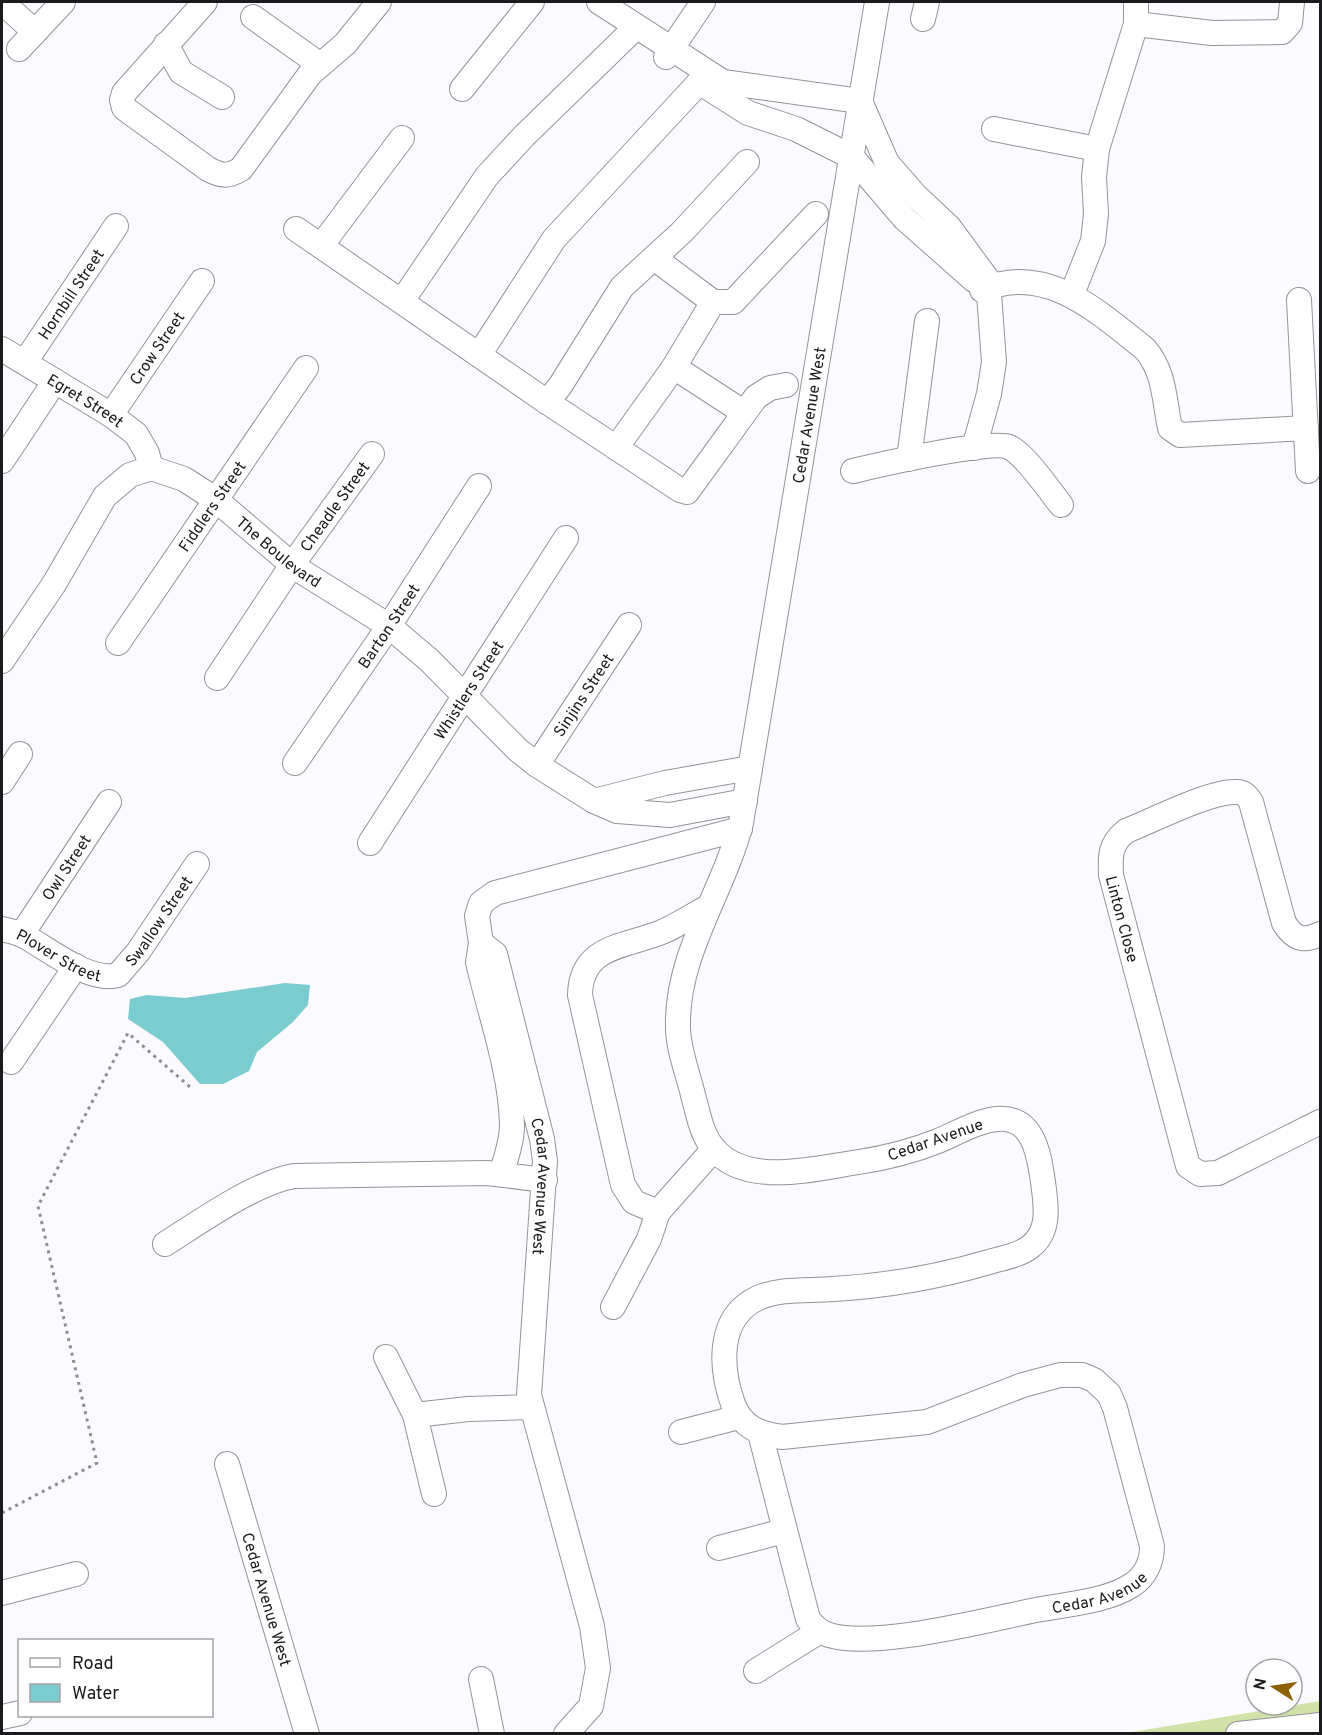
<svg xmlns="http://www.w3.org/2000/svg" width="1322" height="1735" font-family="Overpass,sans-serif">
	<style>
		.green { fill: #d0e2a8 }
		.water { fill: #7bccce }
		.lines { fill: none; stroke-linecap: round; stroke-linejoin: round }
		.minor-casing { stroke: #95929a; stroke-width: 26 }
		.path { stroke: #8e8d91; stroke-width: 3; stroke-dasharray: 3 4.5; stroke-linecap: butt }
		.minor { stroke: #fff; stroke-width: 24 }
		.labels { text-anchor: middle; stroke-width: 6; stroke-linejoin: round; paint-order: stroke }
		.street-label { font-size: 16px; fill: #1b1a1d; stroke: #fff }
	</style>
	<rect width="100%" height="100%" fill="#fbfaff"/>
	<path class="green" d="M1320,1701V1733H1126Z"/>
	<path class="water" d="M285,983L310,985L308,1005L293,1022L257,1052L249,1071L223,1084H200L163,1042L128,1019L130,999L147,995L185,998Z"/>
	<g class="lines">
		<defs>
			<g id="minor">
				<path d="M2,2L35,32"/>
				<path d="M205,2L124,93L122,100L124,108L208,169C221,176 228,177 241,169L310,74L345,44L379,2"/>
				<path d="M599,2L723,82L860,101L887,163L916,196L949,227L988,280L994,362L989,394L974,448"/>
				<path d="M253,17L319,64"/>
				<path d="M923,19L927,2"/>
				<path d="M1136,24L1212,33L1282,32L1290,23L1292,2"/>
				<path d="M166,44L181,72L222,97"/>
				<path d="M19,49L63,2"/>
				<path d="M666,57L703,2"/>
				<path d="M699,82L748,113L796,129L852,157L904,218L974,280"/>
				<path d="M462,89L532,2"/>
				<path d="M994,129L1097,149"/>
				<path d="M296,229L547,402L560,386L622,287L682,232L747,162"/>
				<path d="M321,246L402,138"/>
				<path d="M654,258L713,302H733L816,214"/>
				<path d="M982,290C1046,262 1098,312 1145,349C1165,372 1164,400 1170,428L1180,435L1306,428"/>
				<path d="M1072,294L1093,241L1096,214L1094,177L1097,149L1136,24V2"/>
				<path d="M1299,300L1308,471"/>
				<path d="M402,301L487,176L524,136L631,32"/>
				<path id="s1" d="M2,349L111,415L136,434L147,453L151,468"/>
				<path d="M479,355L554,239L707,74"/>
				<path id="s2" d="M25,362L116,226"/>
				<path d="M674,367L743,412"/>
				<path d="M547,402L680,490L687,492L756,397L770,388L786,385"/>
				<path id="s3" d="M111,415L202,281"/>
				<path d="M616,448L674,367L713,302"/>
				<path d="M909,459L927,321"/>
				<path d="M2,461L55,381"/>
				<path d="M853,471C878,465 991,439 1009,447C1025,454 1049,490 1061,505"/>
				<path id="s4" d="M118,643L306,368"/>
				<path id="s5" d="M2,661L54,584L105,496L130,475L151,468L184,479L215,499L296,568L389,626L429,660L518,750L537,765L594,801L617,811L670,815L745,801"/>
				<path id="s6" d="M217,678L292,565L372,454"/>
				<path id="s7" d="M295,763L389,626L479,486"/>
				<path id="s8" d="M537,765L629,625"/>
				<path d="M2,782L20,754"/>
				<path d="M594,801L665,783L750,768"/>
				<path id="s9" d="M370,843L566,538"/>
				<path d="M708,907C693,915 678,925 662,932C625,947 581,945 580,995L623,1185L634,1202L658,1212L714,1149"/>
				<path id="s10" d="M2,929C9,931 17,932 24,936C49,949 89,983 118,975L138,952L197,864"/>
				<path id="s11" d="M22,934L109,802"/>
				<path id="s12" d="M1320,934C1303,942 1294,939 1284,923L1251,802C1248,797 1244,792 1237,792C1211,790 1152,821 1126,831C1110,844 1110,855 1111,875L1188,1166L1200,1174L1218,1173L1320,1122"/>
				<path id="s13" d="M481,943L495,954L542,1139L545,1161L529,1395L592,1626L598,1668L591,1706L566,1734"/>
				<path d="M11,1062L76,966"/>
				<path d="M501,1174C506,1158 512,1142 512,1125C511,1071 490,1015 478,962L481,943L477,916L481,903L495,893L740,829"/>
				<path d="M165,1244C200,1222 254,1183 294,1176L487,1173L545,1180"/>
				<path d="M613,1307L649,1239L658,1212"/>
				<path d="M386,1357L415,1415L434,1494"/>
				<path d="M415,1415L468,1409L531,1407"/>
				<path d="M681,1432L739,1417"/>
				<path id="s14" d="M760,1433L808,1619C813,1626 819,1632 829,1635C875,1649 986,1620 1036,1610C1066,1604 1106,1602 1132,1585C1146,1576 1152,1561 1152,1546L1115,1408L1109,1394L1094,1380L1082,1375H1060L1023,1385L927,1422L782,1437C759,1434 742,1427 733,1404C720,1367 717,1317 758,1298C780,1288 809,1291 833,1289C886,1286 938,1277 989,1262C1002,1258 1018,1256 1030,1247C1051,1231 1046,1205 1043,1182C1039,1155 1034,1116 997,1119C977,1121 957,1133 938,1141C913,1151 885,1158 859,1162C816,1168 746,1188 713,1148C701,1133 698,1113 693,1095C688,1073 678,1050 678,1027C676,954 724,891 741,823L877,2"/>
				<path id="s15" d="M227,1464L307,1734"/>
				<path d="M719,1548L784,1531"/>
				<path d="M2,1593L76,1574"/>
				<path d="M756,1671L820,1631"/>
				<path d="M481,1679L492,1734"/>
				<path d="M2,1717L20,1713"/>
				<path d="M1238,1734L1320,1725"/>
			</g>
		</defs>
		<use href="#minor" class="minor-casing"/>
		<path class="path" d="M2,1513L97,1463L38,1206L128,1033L190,1087"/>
		<use href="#minor" class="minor"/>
	</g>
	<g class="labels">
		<g class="street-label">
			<text dy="6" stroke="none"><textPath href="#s2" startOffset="82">Hornbill Street</textPath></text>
			<text dy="6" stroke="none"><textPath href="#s3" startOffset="81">Crow Street</textPath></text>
			<text dy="6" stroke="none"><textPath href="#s1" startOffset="98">Egret Street</textPath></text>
			<text dy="6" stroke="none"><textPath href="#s14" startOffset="2748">Cedar Avenue West</textPath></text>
			<text dy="6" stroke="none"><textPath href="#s4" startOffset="166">Fiddlers Street</textPath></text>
			<text dy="6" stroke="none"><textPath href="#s6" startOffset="208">Cheadle Street</textPath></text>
			<text dy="6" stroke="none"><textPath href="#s5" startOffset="404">The Boulevard</textPath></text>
			<text dy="6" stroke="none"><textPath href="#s7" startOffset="166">Barton Street</textPath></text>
			<text dy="6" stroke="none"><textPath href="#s9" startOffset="182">Whistlers Street</textPath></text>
			<text dy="6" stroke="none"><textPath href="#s8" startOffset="84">Sinjins Street</textPath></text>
			<text dy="6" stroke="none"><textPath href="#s11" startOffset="80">Owl Street</textPath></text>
			<text dy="6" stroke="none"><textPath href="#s12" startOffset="399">Linton Close</textPath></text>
			<text dy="6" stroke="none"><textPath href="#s10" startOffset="195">Swallow Street</textPath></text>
			<text dy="6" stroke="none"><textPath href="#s10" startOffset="63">Plover Street</textPath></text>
			<text transform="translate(935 1139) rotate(-19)" y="6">Cedar Avenue</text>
			<text dy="6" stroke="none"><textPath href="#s13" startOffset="256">Cedar Avenue West</textPath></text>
			<text dy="6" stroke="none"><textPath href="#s14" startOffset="495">Cedar Avenue</textPath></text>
			<text dy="6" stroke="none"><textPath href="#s15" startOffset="141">Cedar Avenue West</textPath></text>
		</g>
	</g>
	<rect width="1322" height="1735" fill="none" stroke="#1b1a1d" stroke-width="6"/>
	<rect x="18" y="1639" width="195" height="78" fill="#ffffff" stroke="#a4a3a5" stroke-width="1.5"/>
	<rect x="30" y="1658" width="30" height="9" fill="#ffffff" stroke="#a4a3a5" stroke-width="1.5"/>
	<text x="72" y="1669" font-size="18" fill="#1b1a1d">Road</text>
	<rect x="30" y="1684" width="30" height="18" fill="#7bccce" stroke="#a4a3a5" stroke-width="1.5"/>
	<text x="72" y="1699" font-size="18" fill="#1b1a1d">Water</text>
	<g transform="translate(1274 1687) rotate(282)"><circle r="28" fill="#ffffff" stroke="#a4a3a5" stroke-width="1.5"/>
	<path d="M0-4.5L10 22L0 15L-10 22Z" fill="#8c6004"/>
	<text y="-9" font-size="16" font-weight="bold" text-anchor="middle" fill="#1b1a1d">N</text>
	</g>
</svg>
